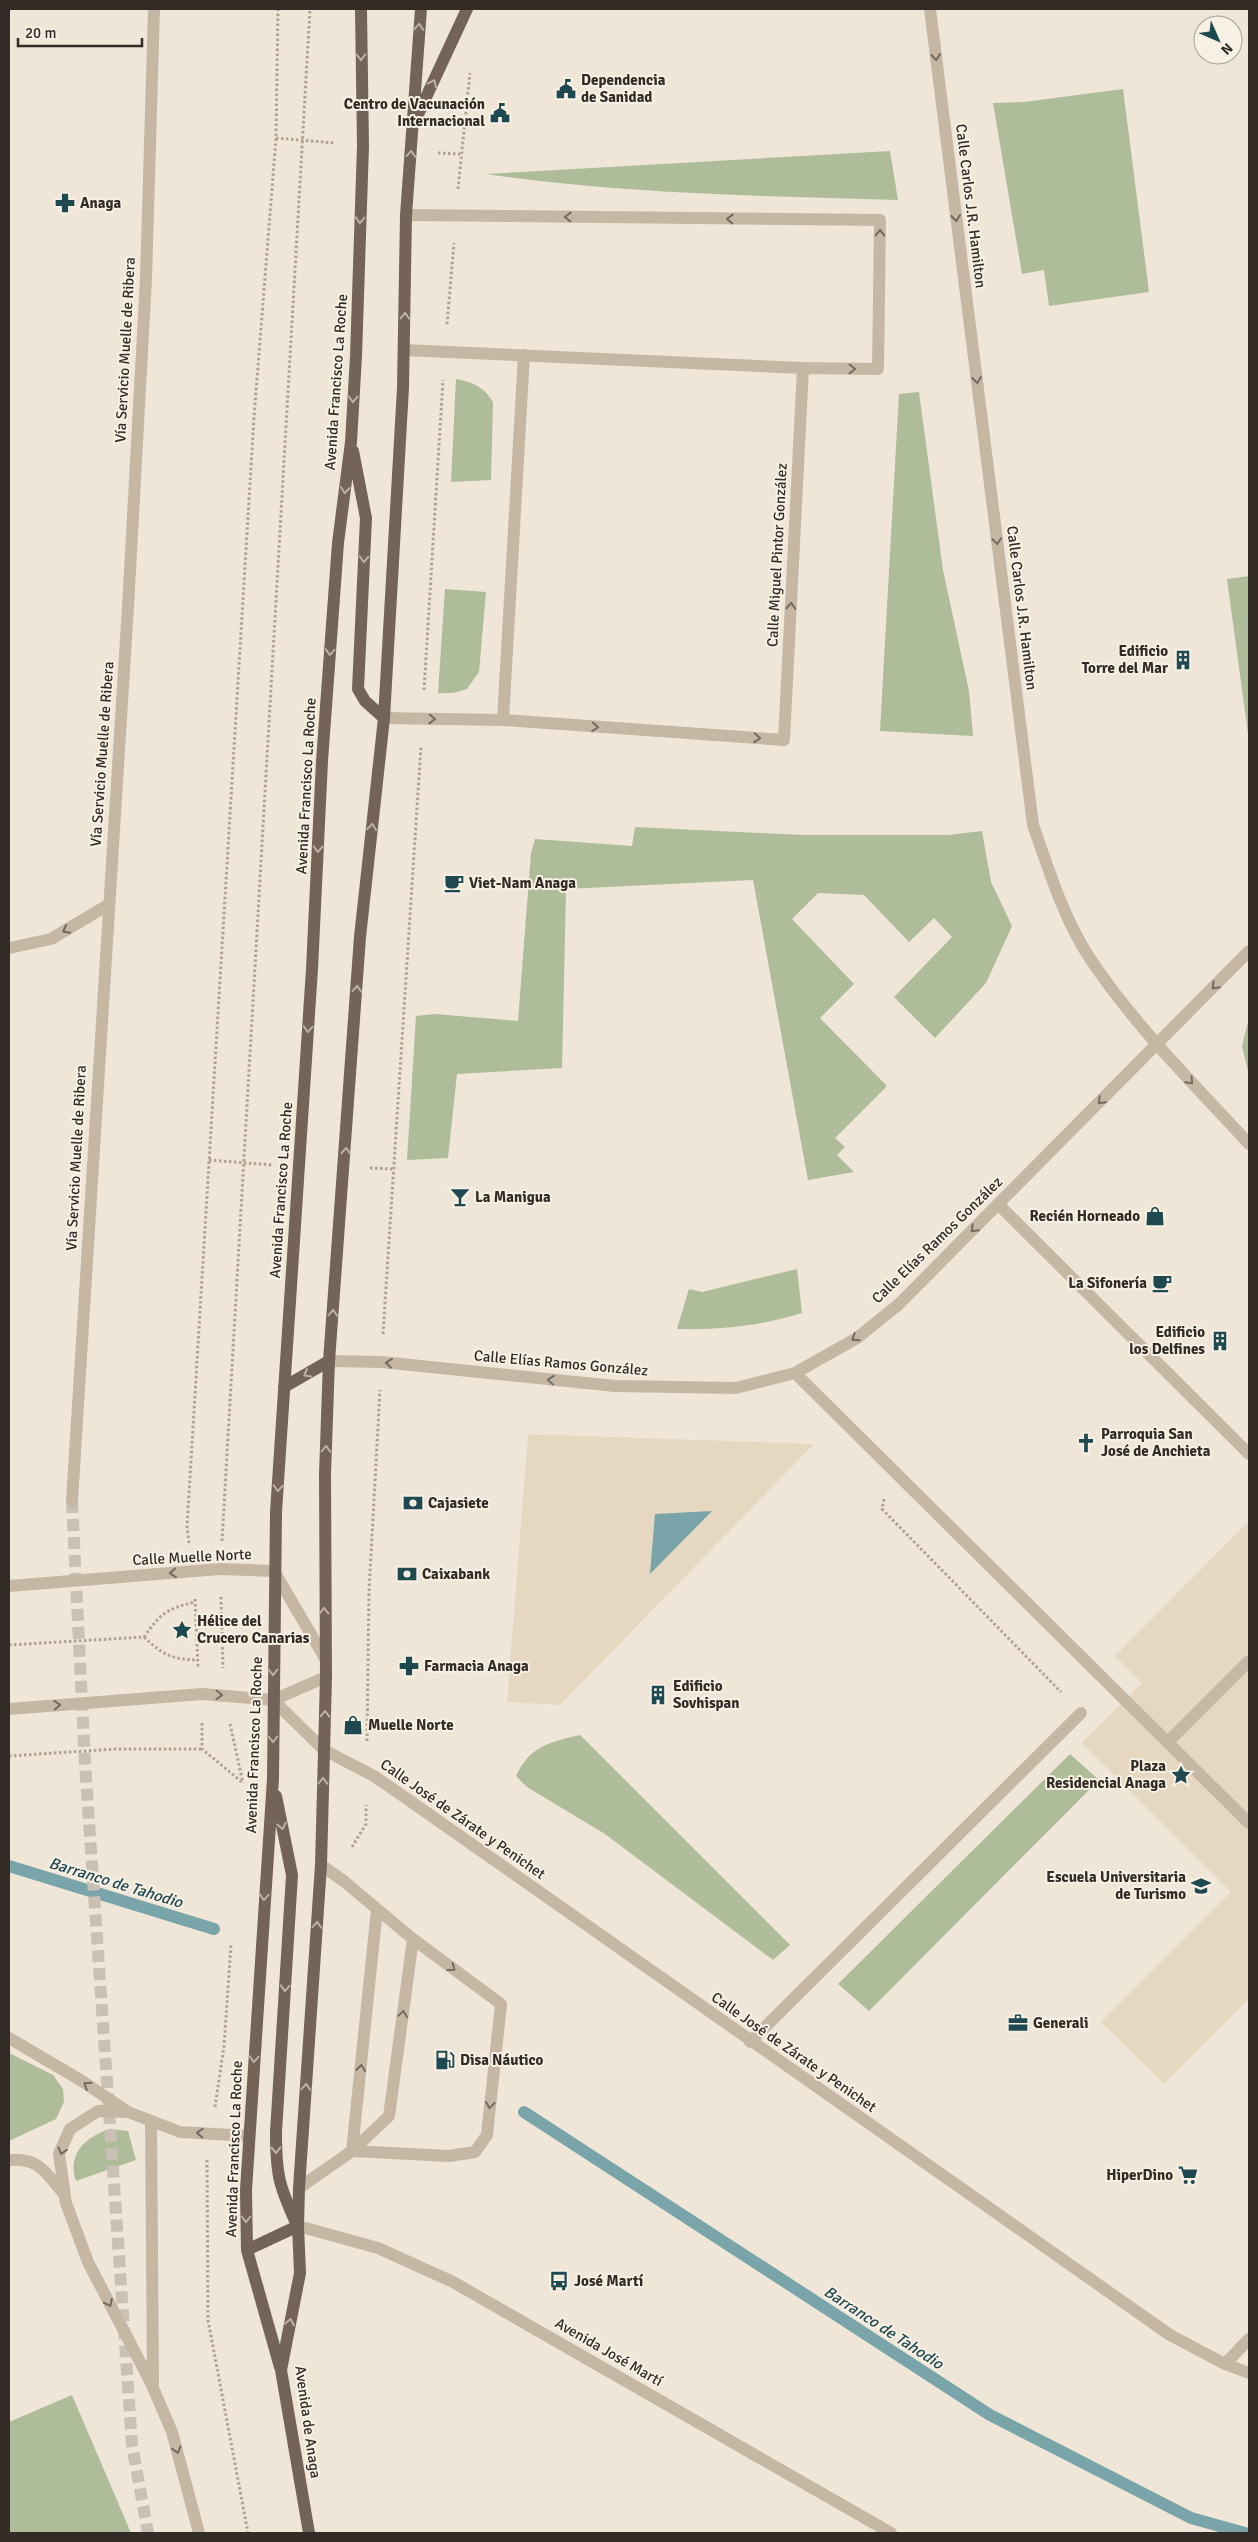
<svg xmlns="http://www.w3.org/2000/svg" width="1258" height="2542" font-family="Signika,sans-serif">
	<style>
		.green { fill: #aebc99 }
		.plaza { fill: #e6d8c0 }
		.water { fill: #79a4aa }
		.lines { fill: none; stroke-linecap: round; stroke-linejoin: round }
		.stream { stroke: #79a4aa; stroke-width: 12 }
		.minor-tunnel { stroke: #c9c1b4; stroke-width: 12; stroke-dasharray: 12 6; stroke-linecap: butt }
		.path { stroke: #b1a190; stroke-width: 3; stroke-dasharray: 2.5 2.5; stroke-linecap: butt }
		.service { stroke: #c6b7a5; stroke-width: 12 }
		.pedestrian { stroke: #c6b7a5; stroke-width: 12 }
		.minor { stroke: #c6b7a5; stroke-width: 12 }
		.primary { stroke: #736358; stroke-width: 12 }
		.oneway { stroke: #bcb1a5 }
		.oneway2 { stroke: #756a5f }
		.labels { text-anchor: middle; stroke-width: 4; stroke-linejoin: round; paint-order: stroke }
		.poi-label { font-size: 15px; font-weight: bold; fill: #322b26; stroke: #f7f0e4; text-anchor: start }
		.street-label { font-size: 15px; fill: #322b26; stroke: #f7f0e4 }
		.water-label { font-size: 16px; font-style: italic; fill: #1f4950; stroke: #f7f0e4 }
	</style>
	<rect width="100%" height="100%" fill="#efe6d8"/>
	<path class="green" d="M1123,89L1149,292L1049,306L1044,270L1022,274L993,103L1024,102Z
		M890,151L898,200C760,196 622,194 486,174Z
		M456,379C473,382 484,387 493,402L491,480L451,482Z
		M919,392L943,570L969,691L973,736L880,731L899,394Z
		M1249,576V741L1227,579Z
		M445,589L486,592L479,672L467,689L453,693H438Z
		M635,827L803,835H948L982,831L991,882L1012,926L986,983L935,1038L894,997L952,937L934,918L909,942L864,895L818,893L792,919L854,984L820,1018L887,1086L835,1138L845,1147L837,1155L854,1172L808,1180L753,880L566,889L562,1068L457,1074L448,1158L407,1160L416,1016L435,1014L518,1021L531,853L535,839L632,846Z
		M1249,1018V1075L1242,1046Z
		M797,1269L802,1313C760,1326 721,1330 677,1329L689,1289L702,1292Z
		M580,1735L790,1945L773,1960L605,1834L527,1787L516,1776C530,1746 550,1742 580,1735Z
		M1070,1754L1099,1780L869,2011L838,1984Z
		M9,2053L53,2075L63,2089L64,2102L56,2119L9,2141Z
		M110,2129L128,2131L136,2160L76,2181C67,2154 85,2137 110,2129Z
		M72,2395L131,2533H9V2422Z"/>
	<path class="plaza" d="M528,1434L814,1444L560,1705L507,1702Z
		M1249,1521V1999L1164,2084L1101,2022L1231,1892L1082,1743L1142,1683L1115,1656Z"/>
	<path class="water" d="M712,1511L650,1574L655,1514Z"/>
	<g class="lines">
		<path class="stream" d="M9,1866L214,1929
			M524,2112L990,2415L1191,2518L1245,2533"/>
		<path class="minor-tunnel" d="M72,1501L85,1763L132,2445L148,2533"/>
		<path class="path" d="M276,138L335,143
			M438,153L460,154
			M458,189L470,73
			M447,324L454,243
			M424,690L443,380
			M209,1160L272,1165
			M370,1168L392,1169
			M383,1334L421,746
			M884,1499L882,1509L1061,1692
			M222,1541L310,9
			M189,1543L187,1527L254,417L276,138L278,9
			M221,1597L223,1668
			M195,1599L198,1667
			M144,1637C163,1655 171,1659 197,1660
			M9,1645L144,1637C161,1613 166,1609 195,1602
			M202,1723V1749L242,1782
			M230,1724L243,1783
			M367,1741L369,1591L380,1390
			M9,1756L115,1749H202
			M352,1847L366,1824V1805
			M215,2107L224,2046L231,1944
			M207,2160L208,2320L248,2533"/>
		<path class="service" d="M406,215L880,220L878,369L803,368
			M384,718L503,720L784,740L803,368L404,350
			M503,720L524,355
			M9,948L51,939L108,905
			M9,1586L220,1569L274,1571L326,1660
			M273,1700L324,1750
			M9,1709L202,1694L273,1700L326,1677
			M321,1865L345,1882L377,1909L352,2151
			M9,2038L82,2081L128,2112
			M151,2121L153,2383
			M352,2151L449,2156L475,2152L487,2135L501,2004L413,1939L377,1909
			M9,2160C40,2158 45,2172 64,2194
			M299,2188L352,2151L389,2116L413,1939
			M199,2533L172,2432L151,2383L88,2262L66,2203L59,2154L70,2129L98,2111L128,2112L180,2132L249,2136"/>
		<path class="pedestrian" d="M998,1204L1249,1454
			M795,1373L1249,1823
			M1168,1742L1249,1661
			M750,2042L1081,1713
			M1225,2364L1249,2339"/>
		<path class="minor" d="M930,9L1033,825C1049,870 1063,917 1089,957C1134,1025 1194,1084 1249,1144
			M329,1361L382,1362L615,1386L736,1388L795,1373L857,1338L898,1305L1249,951
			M72,1501L128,607L146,279L154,9
			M324,1750L374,1776L403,1796L1170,2335L1225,2364L1249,2373
			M298,2226L378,2248L453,2282L891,2533"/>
		<path class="primary" d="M415,121L467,9
			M353,451L366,518L358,689L365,701L384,718
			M284,1387L329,1361
			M276,1796L292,1875L276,2132C276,2175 279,2186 297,2225
			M247,2250L298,2226
			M280,2367L247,2250L246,2190L273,1779L276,1512L312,969L322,761L338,543L351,442L356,356L363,146L361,9
			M309,2533L281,2370L300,2273L298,2226L299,2188L321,1865L326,1677L325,1474L329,1361L360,937L384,718L403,388L406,215L421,9"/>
	</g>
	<defs><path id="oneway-chevron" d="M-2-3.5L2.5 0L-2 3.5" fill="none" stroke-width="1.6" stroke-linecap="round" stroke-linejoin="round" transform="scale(1.25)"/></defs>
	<g class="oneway">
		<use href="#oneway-chevron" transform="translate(419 27) rotate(-86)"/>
		<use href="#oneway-chevron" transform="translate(361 57) rotate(89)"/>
		<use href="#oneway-chevron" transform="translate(433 83) rotate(-65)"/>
		<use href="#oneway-chevron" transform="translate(411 154) rotate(-86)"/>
		<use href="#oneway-chevron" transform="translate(360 220) rotate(92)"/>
		<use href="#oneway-chevron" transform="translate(405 316) rotate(-89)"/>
		<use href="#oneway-chevron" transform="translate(353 399) rotate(93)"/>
		<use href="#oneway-chevron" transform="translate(345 490) rotate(97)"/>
		<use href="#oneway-chevron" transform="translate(364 559) rotate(93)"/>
		<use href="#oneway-chevron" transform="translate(330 652) rotate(94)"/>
		<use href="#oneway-chevron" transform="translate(372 827) rotate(-84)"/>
		<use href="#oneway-chevron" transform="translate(318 849) rotate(93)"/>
		<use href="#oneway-chevron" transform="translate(357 989) rotate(-86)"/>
		<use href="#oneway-chevron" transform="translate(308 1029) rotate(94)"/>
		<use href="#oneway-chevron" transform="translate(346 1151) rotate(-86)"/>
		<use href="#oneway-chevron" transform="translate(333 1313) rotate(-86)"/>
		<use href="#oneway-chevron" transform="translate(307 1374) rotate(149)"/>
		<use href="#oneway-chevron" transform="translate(326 1449) rotate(-88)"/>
		<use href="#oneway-chevron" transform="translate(278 1488) rotate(94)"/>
		<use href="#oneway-chevron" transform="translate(324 1611) rotate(-91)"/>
		<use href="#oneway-chevron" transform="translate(273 1672) rotate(90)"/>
		<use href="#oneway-chevron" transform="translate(325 1714) rotate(-89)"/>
		<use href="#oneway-chevron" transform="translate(273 1739) rotate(90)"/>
		<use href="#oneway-chevron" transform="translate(323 1781) rotate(-88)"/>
		<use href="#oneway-chevron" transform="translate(282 1826) rotate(79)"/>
		<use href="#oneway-chevron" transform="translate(264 1897) rotate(94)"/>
		<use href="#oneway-chevron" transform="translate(317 1925) rotate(-86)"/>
		<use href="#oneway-chevron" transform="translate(285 1988) rotate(94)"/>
		<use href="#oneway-chevron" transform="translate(254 2059) rotate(94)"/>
		<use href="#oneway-chevron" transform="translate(306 2087) rotate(-86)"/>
		<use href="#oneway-chevron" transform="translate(276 2150) rotate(89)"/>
		<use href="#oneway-chevron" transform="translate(246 2219) rotate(90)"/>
		<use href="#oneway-chevron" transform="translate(290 2322) rotate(-79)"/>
	</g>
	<g class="oneway2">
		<use href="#oneway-chevron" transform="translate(936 57) rotate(83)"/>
		<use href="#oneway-chevron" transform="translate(568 217) rotate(-179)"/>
		<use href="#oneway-chevron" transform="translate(956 218) rotate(83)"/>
		<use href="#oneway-chevron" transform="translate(730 219) rotate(-179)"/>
		<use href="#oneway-chevron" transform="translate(880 233) rotate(-89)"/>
		<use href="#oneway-chevron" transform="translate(852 369) rotate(1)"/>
		<use href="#oneway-chevron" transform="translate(977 380) rotate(83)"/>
		<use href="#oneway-chevron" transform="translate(997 541) rotate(83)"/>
		<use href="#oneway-chevron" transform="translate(791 606) rotate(-87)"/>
		<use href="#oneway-chevron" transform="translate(432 719) rotate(1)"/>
		<use href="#oneway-chevron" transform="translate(595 727) rotate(4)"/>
		<use href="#oneway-chevron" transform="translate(757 738) rotate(4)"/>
		<use href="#oneway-chevron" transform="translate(66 930) rotate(152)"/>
		<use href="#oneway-chevron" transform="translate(1215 986) rotate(134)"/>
		<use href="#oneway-chevron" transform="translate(1190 1081) rotate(47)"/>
		<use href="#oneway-chevron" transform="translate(1101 1101) rotate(135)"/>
		<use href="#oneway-chevron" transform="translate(974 1229) rotate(135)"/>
		<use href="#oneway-chevron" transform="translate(855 1338) rotate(147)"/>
		<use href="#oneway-chevron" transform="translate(389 1363) rotate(-174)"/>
		<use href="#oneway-chevron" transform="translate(551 1380) rotate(-174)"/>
		<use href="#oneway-chevron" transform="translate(173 1573) rotate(175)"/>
		<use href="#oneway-chevron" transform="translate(219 1695) rotate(2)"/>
		<use href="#oneway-chevron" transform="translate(57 1705) rotate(-4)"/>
		<use href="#oneway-chevron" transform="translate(452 1968) rotate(36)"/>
		<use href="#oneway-chevron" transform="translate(403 2014) rotate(-82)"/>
		<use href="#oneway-chevron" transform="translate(361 2068) rotate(-84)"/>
		<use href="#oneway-chevron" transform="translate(87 2085) rotate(-147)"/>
		<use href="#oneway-chevron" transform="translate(490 2105) rotate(96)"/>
		<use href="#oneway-chevron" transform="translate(200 2133) rotate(-177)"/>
		<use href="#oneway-chevron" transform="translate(62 2151) rotate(106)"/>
		<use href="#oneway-chevron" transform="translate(109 2303) rotate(63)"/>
		<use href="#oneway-chevron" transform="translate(177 2450) rotate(75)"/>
	</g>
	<defs>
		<symbol id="civic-bare" viewBox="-9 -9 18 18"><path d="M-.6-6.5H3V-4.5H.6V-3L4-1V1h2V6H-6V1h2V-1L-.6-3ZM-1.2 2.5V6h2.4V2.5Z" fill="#1f4950" stroke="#f7f0e4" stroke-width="2.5" paint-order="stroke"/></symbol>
		<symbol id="pharmacy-bare" viewBox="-9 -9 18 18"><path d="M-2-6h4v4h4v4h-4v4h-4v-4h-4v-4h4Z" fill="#1f4950" stroke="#f7f0e4" stroke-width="2.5" paint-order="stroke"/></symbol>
		<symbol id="building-bare" viewBox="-9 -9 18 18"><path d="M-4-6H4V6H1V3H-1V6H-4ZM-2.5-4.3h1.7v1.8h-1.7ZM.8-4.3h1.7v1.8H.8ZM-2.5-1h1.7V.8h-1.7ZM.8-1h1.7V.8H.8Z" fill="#1f4950" stroke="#f7f0e4" stroke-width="2.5" paint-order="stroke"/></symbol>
		<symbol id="cafe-bare" viewBox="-9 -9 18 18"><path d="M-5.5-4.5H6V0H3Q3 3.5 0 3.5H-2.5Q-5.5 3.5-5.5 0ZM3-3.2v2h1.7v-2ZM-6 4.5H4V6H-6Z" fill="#1f4950" stroke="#f7f0e4" stroke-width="2.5" paint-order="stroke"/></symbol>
		<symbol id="bar-bare" viewBox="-9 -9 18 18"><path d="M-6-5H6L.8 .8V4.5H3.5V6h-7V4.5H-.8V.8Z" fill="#1f4950" stroke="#f7f0e4" stroke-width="2.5" paint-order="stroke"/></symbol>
		<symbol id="shop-bare" viewBox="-9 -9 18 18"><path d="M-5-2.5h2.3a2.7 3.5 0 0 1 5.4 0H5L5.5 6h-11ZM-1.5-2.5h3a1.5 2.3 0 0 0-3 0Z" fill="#1f4950" stroke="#f7f0e4" stroke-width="2.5" paint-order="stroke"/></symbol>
		<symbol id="church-bare" viewBox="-9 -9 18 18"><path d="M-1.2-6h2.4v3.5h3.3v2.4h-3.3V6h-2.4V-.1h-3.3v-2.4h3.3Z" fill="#1f4950" stroke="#f7f0e4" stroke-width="2.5" paint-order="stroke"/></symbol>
		<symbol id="bank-bare" viewBox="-9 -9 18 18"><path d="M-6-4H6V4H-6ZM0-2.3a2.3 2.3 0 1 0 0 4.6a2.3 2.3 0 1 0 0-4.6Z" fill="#1f4950" stroke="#f7f0e4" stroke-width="2.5" paint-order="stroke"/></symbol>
		<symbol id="sight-bare" viewBox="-9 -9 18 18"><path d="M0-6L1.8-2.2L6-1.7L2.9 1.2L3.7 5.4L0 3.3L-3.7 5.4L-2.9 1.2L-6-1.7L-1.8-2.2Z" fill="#1f4950" stroke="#f7f0e4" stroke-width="2.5" paint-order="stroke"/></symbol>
		<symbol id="university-bare" viewBox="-9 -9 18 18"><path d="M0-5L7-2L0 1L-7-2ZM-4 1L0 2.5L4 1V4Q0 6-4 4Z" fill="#1f4950" stroke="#f7f0e4" stroke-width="2.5" paint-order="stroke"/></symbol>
		<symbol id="office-bare" viewBox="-9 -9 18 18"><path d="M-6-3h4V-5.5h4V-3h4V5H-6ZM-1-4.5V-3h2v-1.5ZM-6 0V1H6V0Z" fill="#1f4950" stroke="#f7f0e4" stroke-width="2.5" paint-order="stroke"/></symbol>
		<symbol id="fuel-bare" viewBox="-9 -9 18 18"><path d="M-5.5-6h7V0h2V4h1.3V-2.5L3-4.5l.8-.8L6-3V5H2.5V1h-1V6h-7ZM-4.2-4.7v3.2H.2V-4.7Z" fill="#1f4950" stroke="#f7f0e4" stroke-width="2.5" paint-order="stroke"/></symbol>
		<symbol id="supermarket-bare" viewBox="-9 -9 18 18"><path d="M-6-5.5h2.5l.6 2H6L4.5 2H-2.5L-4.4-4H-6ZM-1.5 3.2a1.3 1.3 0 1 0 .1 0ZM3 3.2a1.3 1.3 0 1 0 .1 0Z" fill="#1f4950" stroke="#f7f0e4" stroke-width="2.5" paint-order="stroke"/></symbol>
		<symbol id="bus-bare" viewBox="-9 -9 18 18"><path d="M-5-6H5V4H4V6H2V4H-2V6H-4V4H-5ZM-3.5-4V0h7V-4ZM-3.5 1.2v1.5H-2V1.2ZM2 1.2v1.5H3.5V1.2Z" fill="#1f4950" stroke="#f7f0e4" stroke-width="2.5" paint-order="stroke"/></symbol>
	</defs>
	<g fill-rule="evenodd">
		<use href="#civic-bare" x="552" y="75" width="28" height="28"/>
		<use href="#civic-bare" x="486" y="99" width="28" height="28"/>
		<use href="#pharmacy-bare" x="51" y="189" width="28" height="28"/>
		<use href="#building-bare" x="1169" y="646" width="28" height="28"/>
		<use href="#cafe-bare" x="440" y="869" width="28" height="28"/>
		<use href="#bar-bare" x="446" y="1183" width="28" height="28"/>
		<use href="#shop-bare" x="1141" y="1202" width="28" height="28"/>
		<use href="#cafe-bare" x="1148" y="1269" width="28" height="28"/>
		<use href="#building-bare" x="1206" y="1327" width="28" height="28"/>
		<use href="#church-bare" x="1072" y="1429" width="28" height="28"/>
		<use href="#bank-bare" x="399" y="1489" width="28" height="28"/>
		<use href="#bank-bare" x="393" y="1560" width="28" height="28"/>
		<use href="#sight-bare" x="168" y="1616" width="28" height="28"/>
		<use href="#pharmacy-bare" x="395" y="1652" width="28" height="28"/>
		<use href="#building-bare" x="644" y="1681" width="28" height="28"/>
		<use href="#shop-bare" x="339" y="1711" width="28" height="28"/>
		<use href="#sight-bare" x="1167" y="1761" width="28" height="28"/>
		<use href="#university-bare" x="1187" y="1872" width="28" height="28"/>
		<use href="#office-bare" x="1004" y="2009" width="28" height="28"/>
		<use href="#fuel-bare" x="431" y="2046" width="28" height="28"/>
		<use href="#supermarket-bare" x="1174" y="2161" width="28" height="28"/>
		<use href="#bus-bare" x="545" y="2267" width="28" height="28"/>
	</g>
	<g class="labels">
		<g class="poi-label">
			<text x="581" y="85">Dependencia<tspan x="581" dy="17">de Sanidad</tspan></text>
			<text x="485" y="109" text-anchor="end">Centro de Vacunación<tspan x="485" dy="17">Internacional</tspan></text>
			<text x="80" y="208">Anaga</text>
			<text x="1168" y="656" text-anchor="end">Edificio<tspan x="1168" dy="17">Torre del Mar</tspan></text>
			<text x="469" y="888">Viet-Nam Anaga</text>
			<text x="475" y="1202">La Manigua</text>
			<text x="1140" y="1221" text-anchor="end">Recién Horneado</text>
			<text x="1147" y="1288" text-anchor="end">La Sifonería</text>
			<text x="1205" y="1337" text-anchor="end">Edificio<tspan x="1205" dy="17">los Delfines</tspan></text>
			<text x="1101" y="1439">Parroquia San<tspan x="1101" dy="17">José de Anchieta</tspan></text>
			<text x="428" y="1508">Cajasiete</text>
			<text x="422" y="1579">Caixabank</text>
			<text x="197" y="1626">Hélice del<tspan x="197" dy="17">Crucero Canarias</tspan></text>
			<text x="424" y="1671">Farmacia Anaga</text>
			<text x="673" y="1691">Edificio<tspan x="673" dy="17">Sovhispan</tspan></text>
			<text x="368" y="1730">Muelle Norte</text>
			<text x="1166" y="1771" text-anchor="end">Plaza<tspan x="1166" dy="17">Residencial Anaga</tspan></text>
			<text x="1186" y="1882" text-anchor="end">Escuela Universitaria<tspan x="1186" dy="17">de Turismo</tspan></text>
			<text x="1033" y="2028">Generali</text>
			<text x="460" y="2065">Disa Náutico</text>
			<text x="1173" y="2180" text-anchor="end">HiperDino</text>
			<text x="574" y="2286">José Martí</text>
		</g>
		<g class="street-label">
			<text transform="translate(971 206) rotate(83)" y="5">Calle Carlos J.R. Hamilton</text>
			<text transform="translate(125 350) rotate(-87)" y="5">Vía Servicio Muelle de Ribera</text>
			<text transform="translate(336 382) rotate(-86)" y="5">Avenida Francisco La Roche</text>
			<text transform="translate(777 555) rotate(-87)" y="5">Calle Miguel Pintor González</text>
			<text transform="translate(1022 608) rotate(83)" y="5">Calle Carlos J.R. Hamilton</text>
			<text transform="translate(102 754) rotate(-86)" y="5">Vía Servicio Muelle de Ribera</text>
			<text transform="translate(306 786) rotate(-87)" y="5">Avenida Francisco La Roche</text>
			<text transform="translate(76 1158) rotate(-87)" y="5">Vía Servicio Muelle de Ribera</text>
			<text transform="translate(281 1190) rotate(-86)" y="5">Avenida Francisco La Roche</text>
			<text transform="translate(937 1240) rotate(-44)" y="5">Calle Elías Ramos González</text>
			<text transform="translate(561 1363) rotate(5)" y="5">Calle Elías Ramos González</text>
			<text transform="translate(192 1557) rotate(-3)" y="5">Calle Muelle Norte</text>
			<text transform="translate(254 1745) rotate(-88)" y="5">Avenida Francisco La Roche</text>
			<text transform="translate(463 1819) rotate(35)" y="5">Calle José de Zárate y Penichet</text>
			<text transform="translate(794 2052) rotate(35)" y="5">Calle José de Zárate y Penichet</text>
			<text transform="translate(234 2149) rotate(-88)" y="5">Avenida Francisco La Roche</text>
			<text transform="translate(609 2352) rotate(30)" y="5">Avenida José Martí</text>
			<text transform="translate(308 2422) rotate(82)" y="5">Avenida de Anaga</text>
		</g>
		<g class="water-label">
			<text transform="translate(116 1882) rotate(17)" y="6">Barranco de Tahodio</text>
			<text transform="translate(884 2327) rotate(33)" y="6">Barranco de Tahodio</text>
		</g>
	</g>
	<rect width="1258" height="2542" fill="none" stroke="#322b26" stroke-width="20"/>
	<g transform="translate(1218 40) rotate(135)"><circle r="24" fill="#f7f0e4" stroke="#a8a198"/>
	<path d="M0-4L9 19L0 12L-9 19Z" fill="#1f4950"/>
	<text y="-8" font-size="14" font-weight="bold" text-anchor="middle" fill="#322b26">N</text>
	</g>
	<path d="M18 38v8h124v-8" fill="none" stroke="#322b26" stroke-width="2.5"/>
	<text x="25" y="38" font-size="15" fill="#322b26" stroke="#f7f0e4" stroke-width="4" paint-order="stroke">20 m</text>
</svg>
